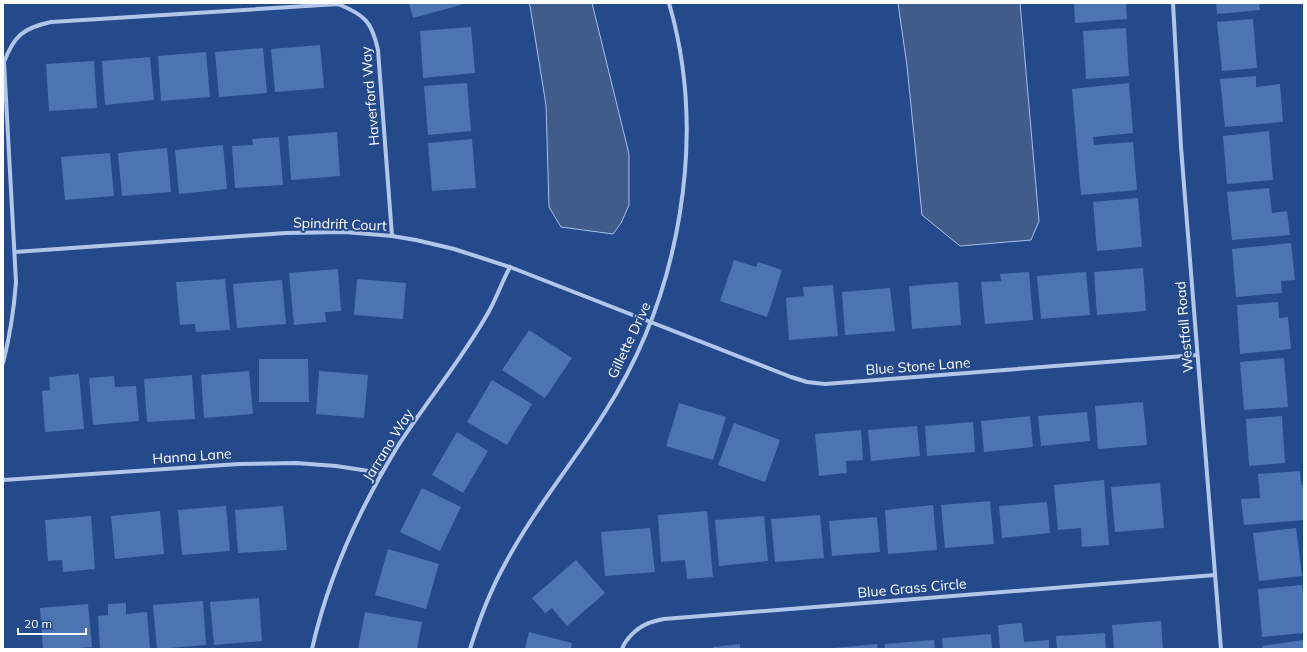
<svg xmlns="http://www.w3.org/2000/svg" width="1307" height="652" viewBox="0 0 1307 652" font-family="Mulish,sans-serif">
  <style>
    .water { fill: #405c8b; stroke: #a5c1eb }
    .building { fill: #4c73b2 }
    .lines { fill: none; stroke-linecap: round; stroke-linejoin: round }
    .street { stroke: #b1c7ea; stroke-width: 4 }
    .labels { text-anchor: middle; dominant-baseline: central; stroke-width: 4; stroke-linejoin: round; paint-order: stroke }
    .street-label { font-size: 14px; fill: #fff; stroke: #244a8b }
  </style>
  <rect width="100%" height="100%" fill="#244a8b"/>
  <!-- water -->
  <g class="water">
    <path d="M529,3h63l37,151v51l-8,18 -8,11 -52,-7 -12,-20 -3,-102 -16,-99z"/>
    <path d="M898,3h122l19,218 -8,19 -71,6 -38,-31 -15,-149z"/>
  </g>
  <!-- building -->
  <g class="building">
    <path d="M409,3h51l1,2 -48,13z"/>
    <path d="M1074,3h52l1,16 -52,4z"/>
    <path d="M1216,3h43l1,7 -43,4z"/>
    <path d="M1253,19l4,49 -35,3 -5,-49z"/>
    <path d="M471,27l4,46 -52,5 -3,-47z"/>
    <path d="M1126,28l3,48 -43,3 -3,-48z"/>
    <path d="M320,45l4,43 -49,4 -4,-43z"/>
    <path d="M263,48l4,45 -48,4 -4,-45z"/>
    <path d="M206,52l4,45 -49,4 -3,-45z"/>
    <path d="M150,57l4,43 -49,5 -3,-44z"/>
    <path d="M94,61l3,47 -48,3 -3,-47z"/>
    <path d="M1256,76v11l24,-3 3,38 -58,5 -5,-48z"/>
    <path d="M467,83l4,48 -43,4 -4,-49z"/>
    <path d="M1129,83l4,50 -40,4 1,8 39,-3 4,48 -56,5 -9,-106z"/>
    <path d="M1269,131l4,49 -46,4 -4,-48z"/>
    <path d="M337,132l3,44 -49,4 -3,-44z"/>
    <path d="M279,137l4,48 -48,3 -3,-42 21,-1 -1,-6z"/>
    <path d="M472,139l4,49 -44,3 -4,-48z"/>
    <path d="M223,145l4,44 -48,5 -4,-44z"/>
    <path d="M167,148l4,44 -49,4 -4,-43z"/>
    <path d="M110,153l4,43 -49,4 -4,-43z"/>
    <path d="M1269,188l3,25 15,-2 3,24 -58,5 -5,-48z"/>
    <path d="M1138,198l4,49 -45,4 -4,-49z"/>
    <path d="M1291,243l4,37 -14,1 1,12 -46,4 -4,-48z"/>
    <path d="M734,260l22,7 2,-5 24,8 -15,47 -47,-16z"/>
    <path d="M1143,268l3,43 -49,4 -3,-43z"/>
    <path d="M338,269l3,42 -16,1 1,10 -32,3 -5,-52z"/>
    <path d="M1029,272l4,48 -48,4 -4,-42 20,-1 -1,-7z"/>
    <path d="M1086,272l4,43 -49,4 -4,-43z"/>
    <path d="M225,279l5,51 -34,2 -1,-8 -15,1 -4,-43z"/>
    <path d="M357,279l49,4 -3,36 -49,-4z"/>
    <path d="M282,280l4,44 -49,4 -4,-44z"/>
    <path d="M958,282l3,43 -49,4 -3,-43z"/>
    <path d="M833,285l5,51 -49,4 -3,-42 18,-2 -1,-9z"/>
    <path d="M890,288l5,43 -50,4 -3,-43z"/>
    <path d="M1278,302l1,16 9,-1 3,32 -51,5 -3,-49z"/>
    <path d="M529,330l43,28 -27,40 -43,-28z"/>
    <path d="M1284,358l4,49 -44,3 -4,-48z"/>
    <path d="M259,359h49l1,43h-50z"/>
    <path d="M249,371l4,43 -49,4 -3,-43z"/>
    <path d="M319,371l49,4 -4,43 -48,-4z"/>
    <path d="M79,374l5,55 -39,3 -3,-41 8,-1 -1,-13z"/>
    <path d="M192,375l3,44 -48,3 -3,-43z"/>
    <path d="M114,376l1,11 21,-1 3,35 -46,4 -4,-47z"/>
    <path d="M492,380l40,24 -25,41 -40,-23z"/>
    <path d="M1143,402l4,43 -49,4 -3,-43z"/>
    <path d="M679,403l47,14 -13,43 -47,-14z"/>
    <path d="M1087,412l3,29 -49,5 -3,-30z"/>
    <path d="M1030,416l3,31 -49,5 -3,-31z"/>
    <path d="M1282,416l3,47 -36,3 -3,-47z"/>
    <path d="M973,422l2,30 -48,4 -2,-30z"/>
    <path d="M734,423l46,17 -15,42 -47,-17z"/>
    <path d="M917,426l3,30 -49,5 -3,-31z"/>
    <path d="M861,430l2,30 -17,1 1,12 -28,3 -4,-42z"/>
    <path d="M457,432l31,19 -25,42 -31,-18z"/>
    <path d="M1300,471l1,14 3,-1v36l-60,5 -3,-26 19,-1 -2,-24z"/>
    <path d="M1104,480l5,65 -27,2 -1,-19 -23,2 -4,-45z"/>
    <path d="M1160,483l4,45 -49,4 -4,-45z"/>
    <path d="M422,488l39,19 -21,44 -40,-19z"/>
    <path d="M990,501l4,43 -49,4 -4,-43z"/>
    <path d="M1047,502l3,31 -48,5 -3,-32z"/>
    <path d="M933,505l4,45 -49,4 -3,-44z"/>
    <path d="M226,506l4,45 -48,4 -4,-45z"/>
    <path d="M283,506l4,44 -49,3 -3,-43z"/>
    <path d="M160,511l4,43 -49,5 -4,-43z"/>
    <path d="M707,511l6,66 -26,2 -2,-19 -24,2 -3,-47z"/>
    <path d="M820,515l4,43 -49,4 -4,-43z"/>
    <path d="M91,516l4,53 -32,3 -1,-12 -14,1 -3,-41z"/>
    <path d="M764,516l4,45 -49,5 -4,-46z"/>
    <path d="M877,517l3,35 -48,4 -3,-35z"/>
    <path d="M650,528l5,44 -50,4 -4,-44z"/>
    <path d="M1296,528l6,48 -43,5 -6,-48z"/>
    <path d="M388,549l51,15 -13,45 -51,-14z"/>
    <path d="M576,560l29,33 -38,33 -15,-18 -7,5 -13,-15z"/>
    <path d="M1302,585l2,20v28l-42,4 -4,-48z"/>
    <path d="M259,598l3,43 -48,4 -4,-43z"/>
    <path d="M203,601l3,44 -49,4 -4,-44z"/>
    <path d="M126,603v11l21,-2 3,36 -50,1 -2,-33 10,-1v-11z"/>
    <path d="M88,604l4,43 -27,2h-22l-3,-41z"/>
    <path d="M365,612l57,10 -5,27h-59z"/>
    <path d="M1161,621l2,28h-49l-2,-24z"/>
    <path d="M1022,623l2,19 25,-2v9h-49l-2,-24z"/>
    <path d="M529,632l43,11 -1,6h-46z"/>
    <path d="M1105,633l1,16h-49l-1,-13z"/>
    <path d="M991,634l1,15h-49l-1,-11z"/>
    <path d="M934,640l1,9h-50v-5z"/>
    <path d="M1304,640v9h-41l-1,-3z"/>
    <path d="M740,644v5h-27v-2z"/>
    <path d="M877,644l1,5h-44v-1z"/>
  </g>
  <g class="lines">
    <!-- street -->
    <g class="street">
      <path d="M1173,3l8,144 40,502"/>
      <path d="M15,252l271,-19 59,-1 47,4 24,4 38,9 56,18 281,110 16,5 18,2 372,-29"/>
      <path d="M3,363c7,-27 11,-54 13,-81l-12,-220c10,-26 19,-34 47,-40l287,-18c27,11 34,18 40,46l14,186"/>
      <path d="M3,480l236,-16 57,-1 40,3 46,7"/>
      <path d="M312,649c16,-71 47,-139 84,-200 29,-46 65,-88 92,-136 8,-14 14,-31 22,-46"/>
      <path d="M470,649c9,-29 20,-58 35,-85 28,-53 68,-101 100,-152 75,-117 103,-275 64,-409"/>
      <path d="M622,649c4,-11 16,-22 27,-26 5,-2 10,-3 15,-4l551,-44"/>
    </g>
  </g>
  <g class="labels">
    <!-- street labels -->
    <g class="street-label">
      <text transform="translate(370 96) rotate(-95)">Haverford Way</text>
      <text transform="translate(340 224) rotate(2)">Spindrift Court</text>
      <text transform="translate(1184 327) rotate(-95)">Westfall Road</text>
      <text transform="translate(629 340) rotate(-65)">Gillette Drive</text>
      <text transform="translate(918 366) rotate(-4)">Blue Stone Lane</text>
      <text transform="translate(388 445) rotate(-58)">Jarrano Way</text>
      <text transform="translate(192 456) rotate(-4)">Hanna Lane</text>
      <text transform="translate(912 588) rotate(-5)">Blue Grass Circle</text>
    </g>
  </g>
  <!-- border -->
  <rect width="1307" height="652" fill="none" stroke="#ffffff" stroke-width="8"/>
  <!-- scale -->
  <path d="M18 628v6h68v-6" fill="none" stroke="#ffffff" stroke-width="2"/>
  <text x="24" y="628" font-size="12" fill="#ffffff" stroke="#244a8b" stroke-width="3" paint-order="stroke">20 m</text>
</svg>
